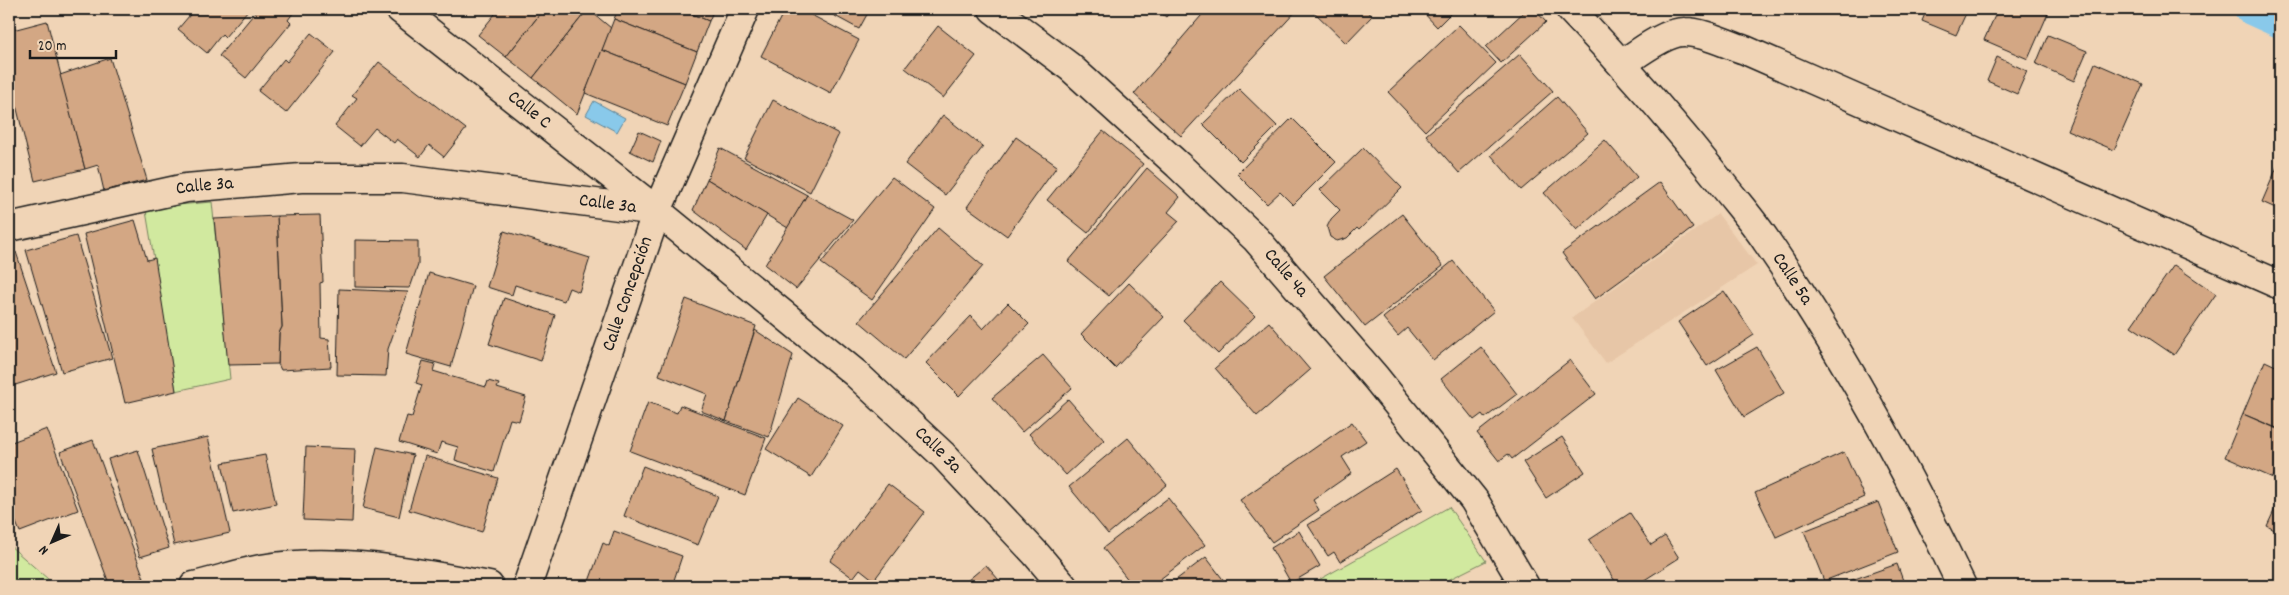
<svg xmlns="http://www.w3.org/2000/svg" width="2289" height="595" viewBox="0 0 2289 595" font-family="Dekko,sans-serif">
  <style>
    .built { fill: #e7c6a7 }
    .green { fill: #d1e99f; stroke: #76825e }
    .water { fill: #89c9ea; stroke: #5d8498 }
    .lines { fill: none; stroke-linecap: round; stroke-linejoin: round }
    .canal { stroke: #89c9ea; stroke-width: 30 }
    .building { fill: #d3a784; stroke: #1c1c1c }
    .street-casing { stroke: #1c1c1c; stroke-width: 31 }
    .secondary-casing { stroke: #1c1c1c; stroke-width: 31 }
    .street { stroke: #f0d4b6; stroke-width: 28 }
    .secondary { stroke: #f0d4b6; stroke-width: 28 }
    .labels { text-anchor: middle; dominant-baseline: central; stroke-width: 4; stroke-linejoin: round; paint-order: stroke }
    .street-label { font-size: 19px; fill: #1c1c1c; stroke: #f0d4b6 }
  </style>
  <rect width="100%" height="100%" fill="#f0d4b6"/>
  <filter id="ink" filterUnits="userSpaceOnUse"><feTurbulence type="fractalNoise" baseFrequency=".02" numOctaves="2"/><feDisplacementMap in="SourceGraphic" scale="10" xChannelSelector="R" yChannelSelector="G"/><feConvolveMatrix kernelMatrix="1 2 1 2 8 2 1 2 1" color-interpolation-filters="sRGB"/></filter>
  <g filter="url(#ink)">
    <!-- built -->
    <path class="built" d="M1718,214l39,51 -151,98 -34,-45z"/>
    <!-- green -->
    <g class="green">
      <path d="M212,202l18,177 -54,12 -30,-180 31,-6z"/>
      <path d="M1449,507l37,54 -50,25h-128z"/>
      <path d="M9,545l47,41h-47z"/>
    </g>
    <!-- water -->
    <path class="water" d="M594,101l31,17 -8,14 -31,-17z"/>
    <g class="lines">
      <!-- canal -->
      <path class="canal" d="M2249,9l31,14"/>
    </g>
    <!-- building -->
    <g class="building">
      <path d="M195,9h54l-24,28 -3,-3 -15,19 -29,-24z"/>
      <path d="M258,9h38l-8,11 3,3 -45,55 -27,-22z"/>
      <path d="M499,9h45l-38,48 -28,-22z"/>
      <path d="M544,9h44l-55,69 -27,-21z"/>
      <path d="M588,9l23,19 -34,86 -44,-36z"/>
      <path d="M618,9h62l29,12 -12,31 -83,-33z"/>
      <path d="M680,9h34l-5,12z"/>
      <path d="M785,9h15l59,31 -28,53 -70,-37z"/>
      <path d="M822,9h48l-11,20z"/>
      <path d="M1156,9h17l-7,8z"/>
      <path d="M1207,9h91l-117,127 -47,-42z"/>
      <path d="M1311,9h55l6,7 -26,27z"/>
      <path d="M1420,9h35l-18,18z"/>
      <path d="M1527,9h7l12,13 -45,41 -15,-16z"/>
      <path d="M1927,9h41l-12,26 -34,-14z"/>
      <path d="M1998,9h52l-22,50 -44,-19z"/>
      <path d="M614,19l83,33 -12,31 -83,-33z"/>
      <path d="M47,21l38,148 -50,12 -26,-104v-46z"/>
      <path d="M1459,25l37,38 -71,68 -37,-39z"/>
      <path d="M938,26l38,30 -33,42 -38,-30z"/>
      <path d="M311,33l24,19 -49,61 -28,-22 26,-32 3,3z"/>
      <path d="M2048,35l39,16 -13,30 -38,-17z"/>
      <path d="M602,50l83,33 -18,43 -82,-33z"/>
      <path d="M1520,54l33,37 -94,82 -33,-38z"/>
      <path d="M1997,57l30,14 -10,23 -30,-13z"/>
      <path d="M110,58l37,122 -43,11 -6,-26 -13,4 -25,-94z"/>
      <path d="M379,62l87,67 -22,28 -15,-12 -9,12 -23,-18 -3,4 -19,-15 -15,18 -25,-20 22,-28 -5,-3z"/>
      <path d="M2095,63l48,21 -29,66 -47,-20z"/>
      <path d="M1239,89l38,37 -36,36 -38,-38z"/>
      <path d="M1557,97l31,36 -67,57 -30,-35z"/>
      <path d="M773,100l66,34 -29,58 -66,-34z"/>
      <path d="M943,115l40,32 -38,48 -40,-31z"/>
      <path d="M1292,118l44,44 -43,43 -13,-13 -13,12 -30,-30z"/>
      <path d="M639,131l22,10 -8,21 -23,-11z"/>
      <path d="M1103,131l40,33 -55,69 -41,-33z"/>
      <path d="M1016,137l41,29 -50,70 -40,-29z"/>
      <path d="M1605,140l32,37 -60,53 -33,-37z"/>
      <path d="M720,148l87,47 -19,33 -81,-49z"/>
      <path d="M1363,148l39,40 -43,42 -2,-2 -10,10 -10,3 -7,-4 -3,-10 4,-8 9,-9 -20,-20z"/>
      <path d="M2280,160v50l-18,-8z"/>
      <path d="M1147,168l33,29 -12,15 11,9 -70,75 -41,-34z"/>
      <path d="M892,177l43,32 -63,91 -51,-37z"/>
      <path d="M707,179l60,36 -21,35 -53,-40z"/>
      <path d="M1660,182l33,46 -98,71 -33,-46z"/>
      <path d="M807,195l46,25 -57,69 -31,-24z"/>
      <path d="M1402,214l41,52 -78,61 -41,-51z"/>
      <path d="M320,215l3,67 -3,1 1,55 8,1 2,28 -50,3 -3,-6 1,-31 3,-6 -5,-111z"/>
      <path d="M277,216l5,111 -3,6 -1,31 -50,1 -14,-146z"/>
      <path d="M135,220l12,40 8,-2 21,133 -51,12 -41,-169z"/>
      <path d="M938,228l45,38 -79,93 -45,-38z"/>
      <path d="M504,231l86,27 -11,34 -10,-4 -5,13 -49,-16 -3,10 -25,-8z"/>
      <path d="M76,236l36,122 -50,14 -36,-122z"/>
      <path d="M355,240l63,1v24l-8,23 -55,-1z"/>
      <path d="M16,252l40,120 -47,15v-132z"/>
      <path d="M1453,261l41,50 -61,49 -26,-32 -9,8 -15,-18z"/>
      <path d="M2174,265l42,29 -42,61 -43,-29z"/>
      <path d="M429,273l44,13 -22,81 -45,-13z"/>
      <path d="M1220,282l35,34 -37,38 -35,-34z"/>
      <path d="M1129,283l35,34 -49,51 -34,-34z"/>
      <path d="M339,289l69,3 -20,57 -2,27 -49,-1z"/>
      <path d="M1724,291l30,44 -47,31 -29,-44z"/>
      <path d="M504,298l51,17 -14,46 -52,-17z"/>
      <path d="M686,299l70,27 -30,95 -25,-10 6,-17 -48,-19z"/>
      <path d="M1008,303l21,21 -70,72 -33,-33 45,-47 12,13z"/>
      <path d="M1269,322l41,48 -53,46 -42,-48z"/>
      <path d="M755,330l38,25 -24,82 -43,-16z"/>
      <path d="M1481,347l36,47 -32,24 -3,-4 -8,6 -33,-41z"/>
      <path d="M1757,347l27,46 -40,24 -28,-47z"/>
      <path d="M1043,355l29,33 -50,44 -30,-34z"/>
      <path d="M1570,360l26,34 -84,65 -4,-5 -9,7 -22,-28z"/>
      <path d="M423,361l12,3 -2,7 53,16 2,-6 11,3 -2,4 29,9 -7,24 -9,-2 -16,53 -39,-12 3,-13 -17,-5 -4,12 -38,-12 8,-26 5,1 10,-32 -6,-2z"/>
      <path d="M2265,361l15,7 -1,61 -36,-15z"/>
      <path d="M798,398l45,28 -32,51 -45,-28z"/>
      <path d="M1068,399l36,41 -38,35 -37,-41z"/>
      <path d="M648,402l29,11 3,-8 86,33 -21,57 -115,-44z"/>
      <path d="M2243,414l37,16v30l-7,18 -48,-21z"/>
      <path d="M1352,422l14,19 -24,16 10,16 -39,27 6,10 -47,32 -32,-42z"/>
      <path d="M47,429l31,81 -58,22 -11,-26v-63z"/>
      <path d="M208,437l22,96 -56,12 -22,-96z"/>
      <path d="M1562,437l23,35 -39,26 -23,-36z"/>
      <path d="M1128,438l39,47 -59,49 -39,-47z"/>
      <path d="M93,440l51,138 -21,8h-13l-50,-134z"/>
      <path d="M306,447l49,2 -3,73 -49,-2z"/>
      <path d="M377,447l36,8 -14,62 -36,-9z"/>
      <path d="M138,450l31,98 -29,9 -32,-98z"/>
      <path d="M1844,452l20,45 -88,40 -21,-44z"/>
      <path d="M265,455l11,49 -43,9 -11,-50z"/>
      <path d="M425,456l73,22 -16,54 -73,-22z"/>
      <path d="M643,466l75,30 -20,49 -74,-29z"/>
      <path d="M1396,469l26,41 -82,52 -6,-10 -6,4 -20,-31z"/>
      <path d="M888,484l37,28 -51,68 -14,-11 -7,9 -23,-17z"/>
      <path d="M1168,498l37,47 -54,41h-18l-30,-38z"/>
      <path d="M2280,498v35l-13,-7z"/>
      <path d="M1878,502l20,50 -74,29 -20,-50z"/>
      <path d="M1630,513l21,32 14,-9 14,22 -44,28h-17l-29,-46z"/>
      <path d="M614,531l68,25 -10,30h-79l-5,-2 15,-41 6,3z"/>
      <path d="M1299,531l21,35 -29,17 -20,-35z"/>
      <path d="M1206,557l22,29h-60z"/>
      <path d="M1897,564l8,22h-70z"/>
      <path d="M986,565l18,21h-43z"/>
    </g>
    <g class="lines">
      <!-- street casing -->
      <g class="street-casing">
        <g id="street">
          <path id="s1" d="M993,9l77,58 108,98 78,74 120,139 98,122 51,86"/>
          <path id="s2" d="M1570,9c54,56 105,115 153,176 15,19 31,37 44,57 75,109 139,225 195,344"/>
          <path d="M1622,64c15,-10 44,-33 63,-32 19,0 41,12 60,18l535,235"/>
          <path id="s3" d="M9,227l177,-39 115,-10h102l254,33"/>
          <path d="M194,586c23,-5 45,-13 67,-17 74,-13 155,3 228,17"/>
          <path id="s4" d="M527,586l130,-375 88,-202"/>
        </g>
      </g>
      <!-- secondary casing -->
      <g class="secondary-casing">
        <g id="secondary">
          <path id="s5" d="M400,9l257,202 198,162 88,82 93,99 27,32"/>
        </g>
      </g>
      <!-- street -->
      <use href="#street" class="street"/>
      <!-- secondary -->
      <use href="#secondary" class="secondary"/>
    </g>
  </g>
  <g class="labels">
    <!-- street labels -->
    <g class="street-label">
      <text stroke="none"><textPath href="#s5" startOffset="164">Calle C</textPath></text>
      <text stroke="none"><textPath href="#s3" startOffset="200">Calle 3a</textPath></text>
      <text stroke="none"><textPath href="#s3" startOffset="605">Calle 3a</textPath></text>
      <text stroke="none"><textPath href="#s1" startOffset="395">Calle 4a</textPath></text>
      <text stroke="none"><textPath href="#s2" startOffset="350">Calle 5a</textPath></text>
      <text stroke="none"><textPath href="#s4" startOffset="309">Calle Concepción</textPath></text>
      <text stroke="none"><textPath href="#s5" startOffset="696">Calle 3a</textPath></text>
    </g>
  </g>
  <!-- margin -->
  <rect width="2289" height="595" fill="none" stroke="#f0d4b6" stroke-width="30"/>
  <rect x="15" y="15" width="2259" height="565" fill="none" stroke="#1c1c1c" stroke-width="2" filter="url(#ink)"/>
  <!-- north arrow -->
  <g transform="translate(52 542) rotate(225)" stroke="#f0d4b6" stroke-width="4" paint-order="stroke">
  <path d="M0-4L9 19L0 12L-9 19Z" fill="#1c1c1c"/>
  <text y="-8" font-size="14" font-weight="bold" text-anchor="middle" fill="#1c1c1c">N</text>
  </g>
  <!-- scale -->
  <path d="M30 50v8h86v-8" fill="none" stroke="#1c1c1c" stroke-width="2.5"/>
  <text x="38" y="50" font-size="15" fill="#1c1c1c" stroke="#f0d4b6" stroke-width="4" paint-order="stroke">20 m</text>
</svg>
